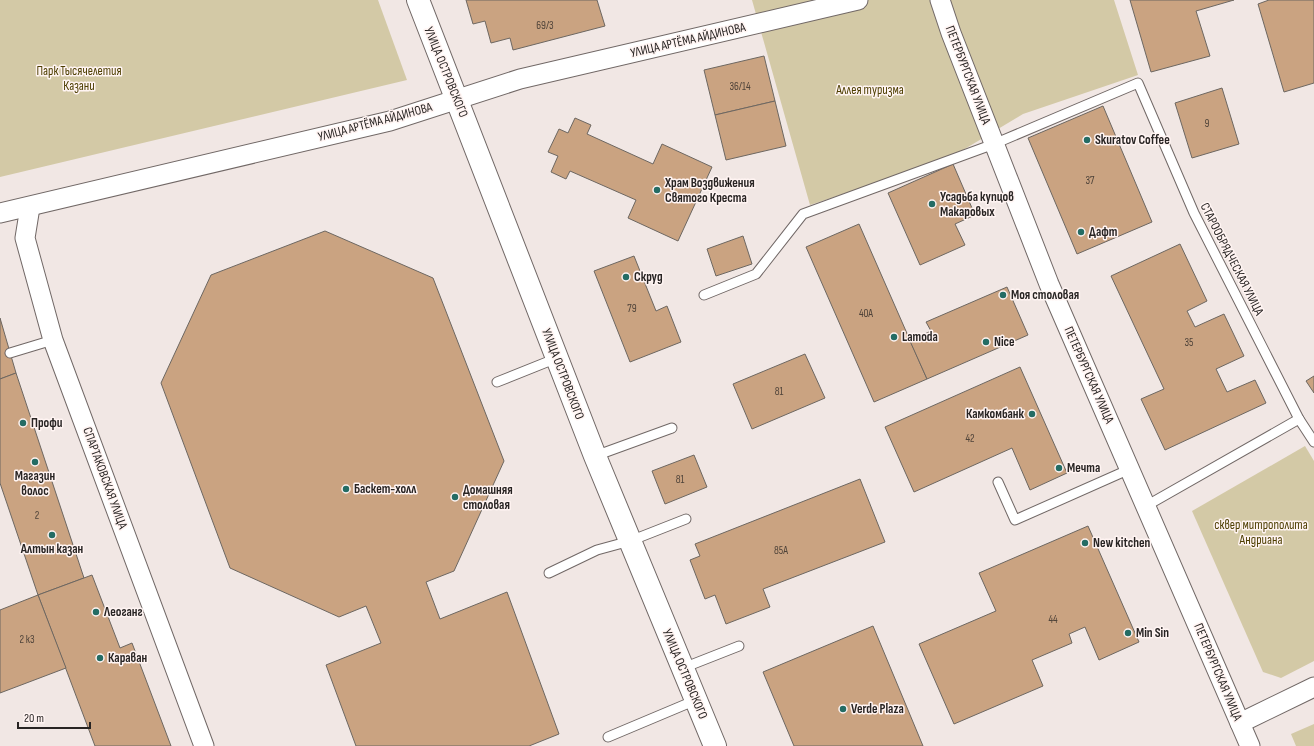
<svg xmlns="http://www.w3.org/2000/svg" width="1314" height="746" viewBox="0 0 1314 746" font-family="'Sofia Sans Condensed',sans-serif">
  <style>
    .green { fill: #d3c9a6 }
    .building { fill: #caa381; stroke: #6d6761 }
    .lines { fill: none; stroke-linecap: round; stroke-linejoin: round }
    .lane-casing { stroke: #716866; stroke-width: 11 }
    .street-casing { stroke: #716866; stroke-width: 21 }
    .secondary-casing { stroke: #716866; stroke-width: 24 }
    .lane { stroke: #fff; stroke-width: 9 }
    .street { stroke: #fff; stroke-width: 19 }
    .secondary { stroke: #fff; stroke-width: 22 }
    .poi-dot { fill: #246c64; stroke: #fff4f2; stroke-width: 1.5 }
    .labels { text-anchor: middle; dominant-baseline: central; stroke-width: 3; stroke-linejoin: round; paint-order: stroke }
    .number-label { font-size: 11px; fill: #50443a }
    .street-label { font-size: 13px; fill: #282423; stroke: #fff4f2 }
    .park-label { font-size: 13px; fill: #4d3e00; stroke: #fff4f2 }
    .poi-label { font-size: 13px; font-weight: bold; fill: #282423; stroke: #fff4f2; text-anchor: start }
  </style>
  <rect width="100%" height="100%" fill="#f1e7e4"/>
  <!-- green -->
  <g class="green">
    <path d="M0,0h378l29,80 -407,97z"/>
    <path d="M752,0h362l24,75 -115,39 -75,45 -138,46z"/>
    <path d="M1305,446l9,15v200l-33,17 -18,-6 -71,-161z"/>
    <path d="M1314,724v22h-18l-5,-12z"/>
  </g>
  <!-- building -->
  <g class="building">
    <path d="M466,0h131l8,26 -92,24 -3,-12 -19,5 -6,-22 -12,3z"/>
    <path d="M1130,0h104l-38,11 14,45 -59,16z"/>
    <path d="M1269,0h45v83l-30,9 -26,-88z"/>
    <path d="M764,56l11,45 -60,14 -11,-45z"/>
    <path d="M1222,88l17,56 -47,14 -17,-55z"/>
    <path d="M775,101l11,45 -60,14 -11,-45z"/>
    <path d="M1103,106l49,116 -75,32 -49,-116z"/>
    <path d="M575,118l16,7 -4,9 66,30 9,-20 50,23 -34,74 -50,-23 8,-18 -66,-29 -4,8 -15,-7 7,-16 -10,-4 11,-23 9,4z"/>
    <path d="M953,164l22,51 -20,9 10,21 -45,20 -32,-72z"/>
    <path d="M859,224l68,155 -53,23 -68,-155z"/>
    <path d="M325,231l108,47 71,183 -50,110 -28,11 14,37 67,-27 52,142 -30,12h-173l-30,-81 55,-22 -15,-37 -27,11 -109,-49 -69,-185 50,-108z"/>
    <path d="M743,236l9,28 -36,12 -9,-27z"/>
    <path d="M1180,244l27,57 -20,10 8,16 29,-13 20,42 -28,13 11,23 28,-12 11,23 -101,47 -24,-51 23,-10 -53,-113z"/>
    <path d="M634,256l22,55 11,-5 14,36 -51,20 -36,-91z"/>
    <path d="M1007,287l21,48 -101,44 -17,-38 21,-10 -5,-9z"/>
    <path d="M0,318l16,55 -16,6z"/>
    <path d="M805,354l20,44 -73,31 -19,-45z"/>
    <path d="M1020,367l47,106 -37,17 -18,-42 -98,44 -29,-65z"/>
    <path d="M16,373l68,205 -46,17 -38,-112v-104z"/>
    <path d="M1314,376v17l-8,-12z"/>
    <path d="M694,455l13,32 -42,17 -13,-33z"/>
    <path d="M860,479l25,63 -122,47 7,18 -44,17 -11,-29 -10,4 -15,-39 10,-4 -5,-12z"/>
    <path d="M1088,526l51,116 -40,18 -14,-33 -16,7 3,9 -40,17 11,26 -89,38 -35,-80 77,-33 -17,-38z"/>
    <path d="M92,575l28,73 12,-5 39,103h-76l-57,-151z"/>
    <path d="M38,595l28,73 -66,25v-83z"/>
    <path d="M873,626l50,120h-129l-31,-74z"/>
  </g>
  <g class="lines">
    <!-- lane casing -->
    <g class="lane-casing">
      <g id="lane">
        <path d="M704,295l52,-21 47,-60 191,-70 144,-61 56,130 105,206 15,23"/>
        <path d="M10,353l43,-13"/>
        <path d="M497,382l60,-24"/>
        <path d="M595,456l77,-28"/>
        <path d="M998,482l17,38 115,-51"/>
        <path d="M1146,506l153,-87"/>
        <path d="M549,573l48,-23 33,-9 56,-22"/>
        <path d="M683,668l56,-22"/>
        <path d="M608,737l88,-37"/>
      </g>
    </g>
    <!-- street casing -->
    <g class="street-casing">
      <g id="street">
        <path d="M940,0l11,33 98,251 201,462"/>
        <path d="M30,207l-5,31 28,102 151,406"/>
        <path d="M0,213l390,-92 130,-42 338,-79"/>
        <path d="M1240,723l74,-36"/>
      </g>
    </g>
    <!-- secondary casing -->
    <g class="secondary-casing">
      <path id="secondary" d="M418,0l177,456 120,290"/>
    </g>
    <!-- lane -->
    <use href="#lane" class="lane"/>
    <!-- street -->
    <use href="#street" class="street"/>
    <!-- secondary -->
    <use href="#secondary" class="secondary"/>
  </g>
  <!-- markers -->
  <g class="poi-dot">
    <circle cx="1087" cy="140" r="4"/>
    <circle cx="657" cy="190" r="4"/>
    <circle cx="932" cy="204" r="4"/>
    <circle cx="1081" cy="232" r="4"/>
    <circle cx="626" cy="277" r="4"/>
    <circle cx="1003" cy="295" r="4"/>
    <circle cx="894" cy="337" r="4"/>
    <circle cx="986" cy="342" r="4"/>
    <circle cx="1032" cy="414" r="4"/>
    <circle cx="23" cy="423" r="4"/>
    <circle cx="35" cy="462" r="4"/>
    <circle cx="1059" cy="468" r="4"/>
    <circle cx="346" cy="489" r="4"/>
    <circle cx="455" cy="497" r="4"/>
    <circle cx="52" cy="535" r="4"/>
    <circle cx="1085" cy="543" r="4"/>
    <circle cx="96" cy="612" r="4"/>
    <circle cx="1128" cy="633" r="4"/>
    <circle cx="100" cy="658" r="4"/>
    <circle cx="843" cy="709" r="4"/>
  </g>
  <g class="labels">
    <!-- number labels -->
    <g class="number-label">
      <text x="545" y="25">69/3</text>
      <text x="740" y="86">36/14</text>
      <text x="1207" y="123">9</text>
      <text x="1090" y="180">37</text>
      <text x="632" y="308">79</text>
      <text x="866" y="313">40А</text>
      <text x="1189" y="342">35</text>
      <text x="779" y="391">81</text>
      <text x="970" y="438">42</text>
      <text x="680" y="479">81</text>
      <text x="37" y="515">2</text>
      <text x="781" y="550">85А</text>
      <text x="1053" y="619">44</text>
      <text x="27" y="639">2 к3</text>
    </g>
    <!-- street labels -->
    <g class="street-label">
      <text transform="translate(688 40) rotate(-13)">УЛИЦА АРТЁМА АЙДИНОВА</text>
      <text transform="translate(446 72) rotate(68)">УЛИЦА ОСТРОВСКОГО</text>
      <text transform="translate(968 75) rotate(69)">ПЕТЕРБУРГСКАЯ УЛИЦА</text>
      <text transform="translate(375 122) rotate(-15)">УЛИЦА АРТЁМА АЙДИНОВА</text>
      <text transform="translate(1232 259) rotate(63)">СТАРООБРЯДЧЕСКАЯ УЛИЦА</text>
      <text transform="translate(563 374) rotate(69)">УЛИЦА ОСТРОВСКОГО</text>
      <text transform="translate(1089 375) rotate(66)">ПЕТЕРБУРГСКАЯ УЛИЦА</text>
      <text transform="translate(105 478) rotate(70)">СПАРТАКОВСКАЯ УЛИЦА</text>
      <text transform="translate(1218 672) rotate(67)">ПЕТЕРБУРГСКАЯ УЛИЦА</text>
      <text transform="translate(685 674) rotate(67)">УЛИЦА ОСТРОВСКОГО</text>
    </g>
    <!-- park labels -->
    <g class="park-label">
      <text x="79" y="71">Парк Тысячелетия<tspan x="79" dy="15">Казани</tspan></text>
      <text x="870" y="90">Аллея туризма</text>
      <text x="1261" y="525">сквер митрополита<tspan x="1261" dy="15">Андриана</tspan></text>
    </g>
    <!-- poi labels -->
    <g class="poi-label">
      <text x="1095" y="140">Skuratov Coffee</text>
      <text x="665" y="183">Храм Воздвижения<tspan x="665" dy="15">Святого Креста</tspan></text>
      <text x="940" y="197">Усадьба купцов<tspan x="940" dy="15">Макаровых</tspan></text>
      <text x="1089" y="232">Дафт</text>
      <text x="634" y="277">Скруд</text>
      <text x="1011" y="295">Моя столовая</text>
      <text x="902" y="337">Lamoda</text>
      <text x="994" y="342">Nice</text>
      <text x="1024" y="414" text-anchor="end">Камкомбанк</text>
      <text x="31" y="423">Профи</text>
      <text x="1067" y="468">Мечта</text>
      <text x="35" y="476" text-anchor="middle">Магазин<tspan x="35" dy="15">волос</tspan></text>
      <text x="354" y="489">Баскет-холл</text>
      <text x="463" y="490">Домашняя<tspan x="463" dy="15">столовая</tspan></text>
      <text x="1093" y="543">New kitchen</text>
      <text x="52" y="549" text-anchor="middle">Алтын казан</text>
      <text x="104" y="612">Леоганг</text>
      <text x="1136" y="633">Min Sin</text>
      <text x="108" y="658">Караван</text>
      <text x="851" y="709">Verde Plaza</text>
    </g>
  </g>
  <!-- scale -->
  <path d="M18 722v6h72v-6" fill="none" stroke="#282423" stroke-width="2"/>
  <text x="24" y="722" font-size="12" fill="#282423" stroke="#fff4f2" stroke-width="3" paint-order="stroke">20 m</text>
</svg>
